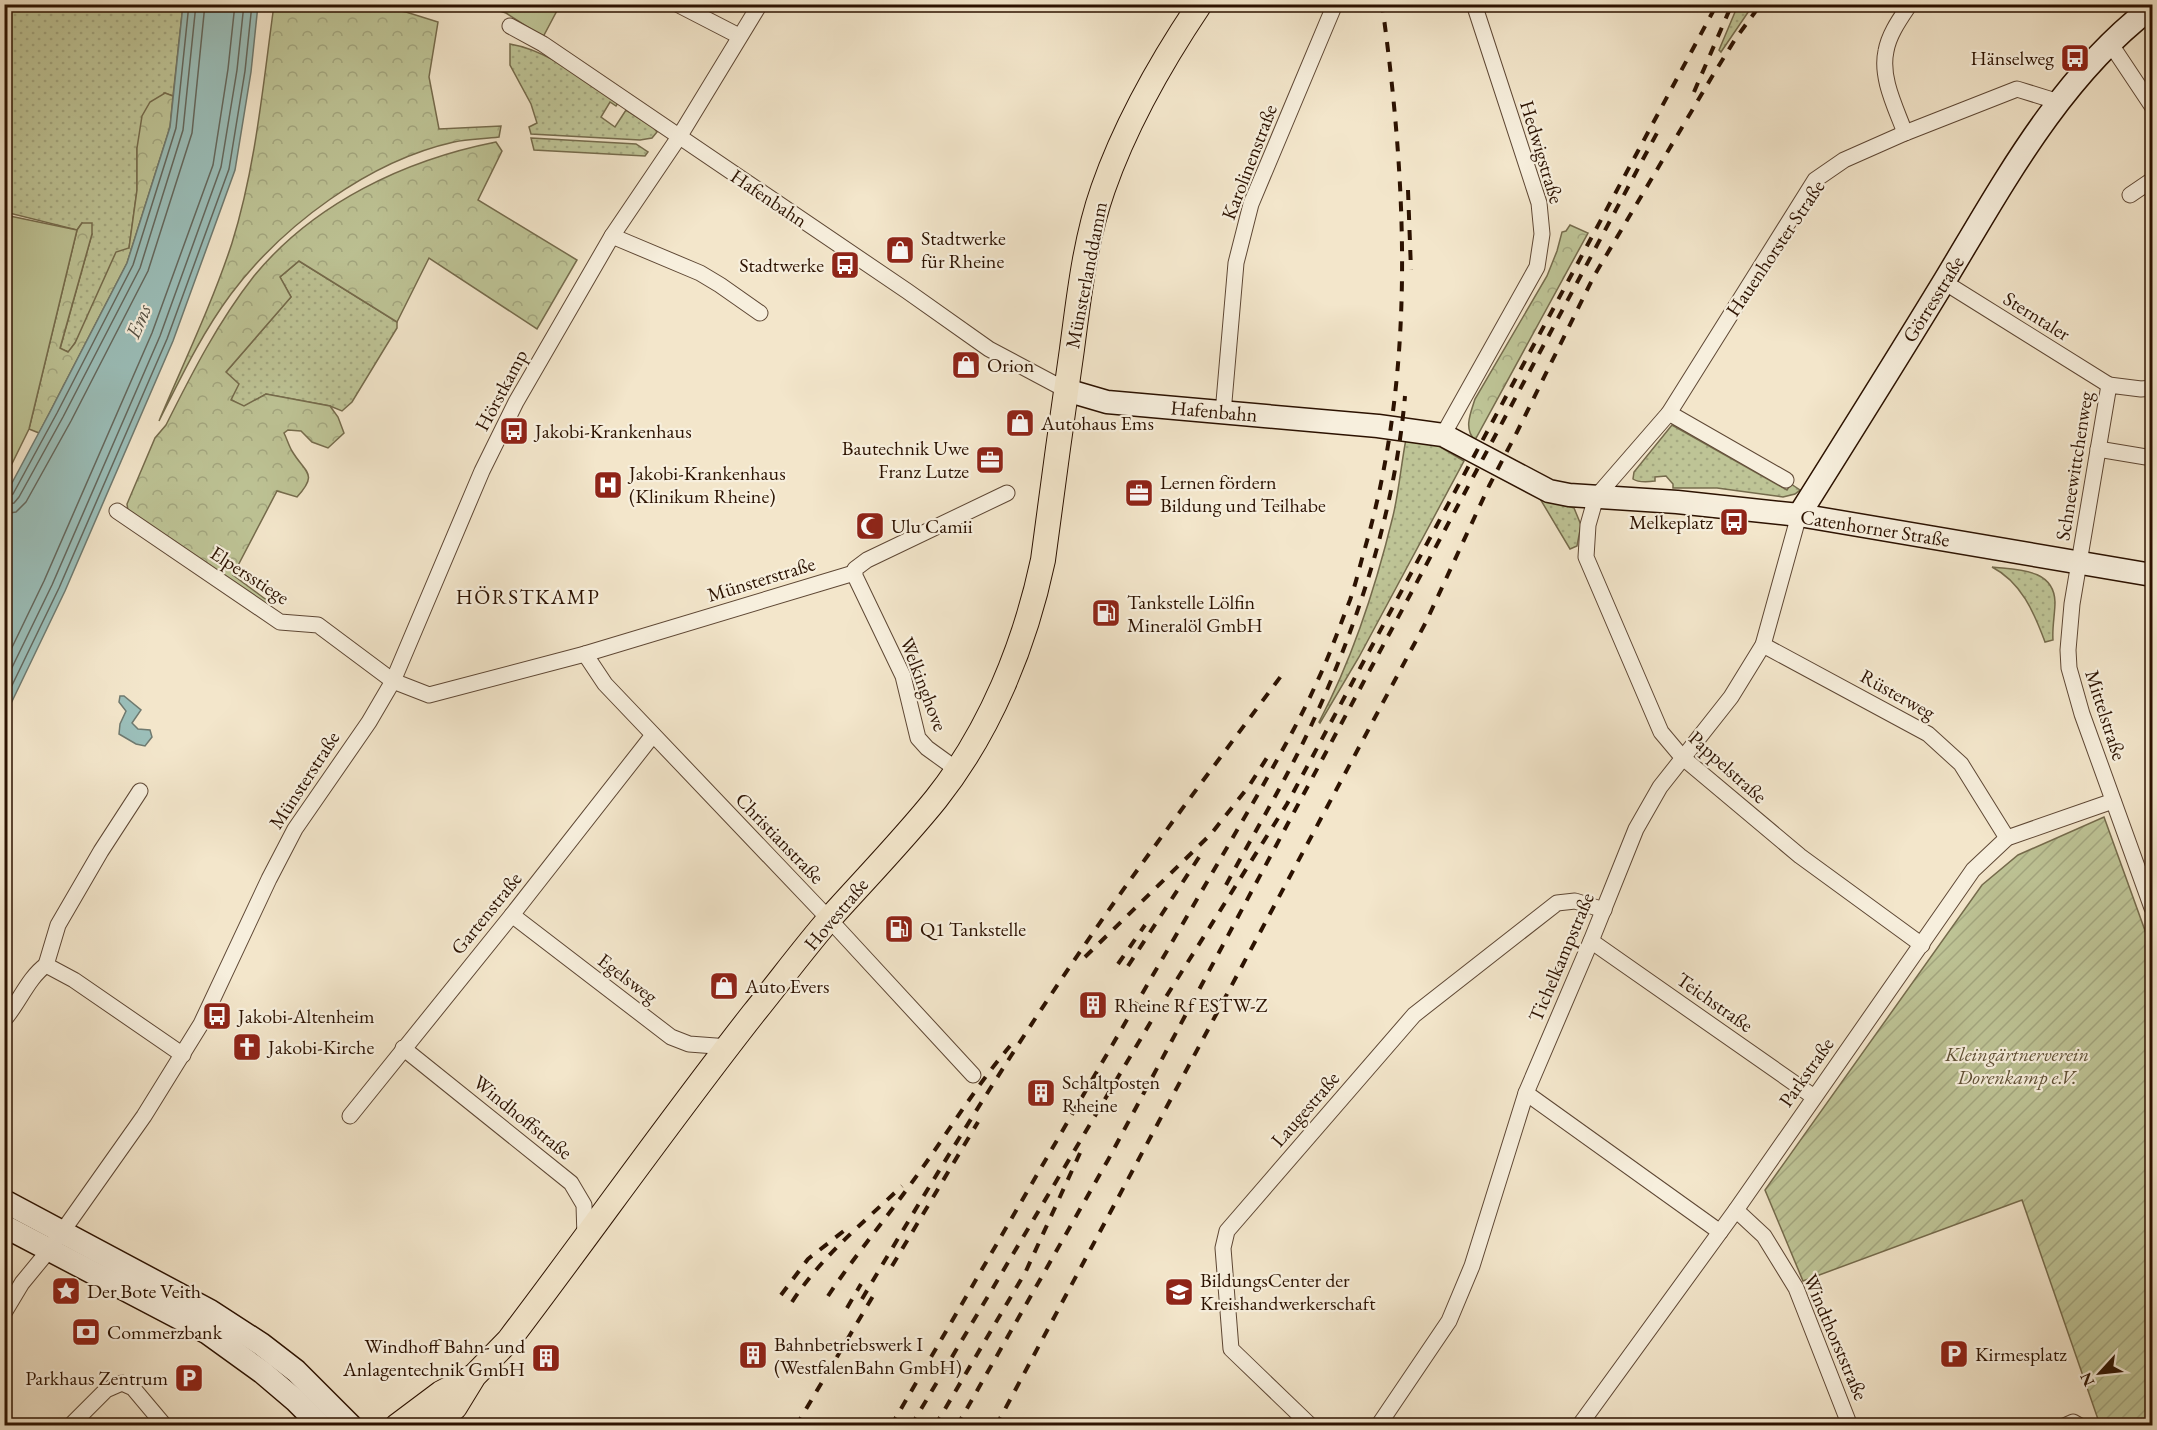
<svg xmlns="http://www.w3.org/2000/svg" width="2157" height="1430" viewBox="0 0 2157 1430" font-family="'EB Garamond',serif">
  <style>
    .grass { fill: url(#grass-dots); stroke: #756b4c; stroke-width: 1.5 }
    .forest { fill: url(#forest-crowns); stroke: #756b4c; stroke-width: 1.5 }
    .garden { fill: url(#garden-furrows); stroke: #756b4c; stroke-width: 1.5 }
    .pitch { fill: #bec496; stroke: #756b4c; stroke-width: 1.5 }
    .water { fill: #9bbfba; stroke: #6f7a70; stroke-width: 1.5 }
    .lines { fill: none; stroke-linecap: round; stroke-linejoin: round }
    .shore { stroke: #64685e; stroke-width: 1.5 }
    .street-casing { stroke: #5e4734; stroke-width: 17 }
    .secondary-casing { stroke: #2c1201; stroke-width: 25 }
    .primary-casing { stroke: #2c1201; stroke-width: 26 }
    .street { stroke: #f7efdd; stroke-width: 15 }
    .secondary { stroke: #f7efdd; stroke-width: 22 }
    .primary { stroke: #f3e6cb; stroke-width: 24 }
    .rail { stroke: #2c1201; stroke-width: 4; stroke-dasharray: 10 10; stroke-linecap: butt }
    .labels { text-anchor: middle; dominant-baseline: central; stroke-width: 4.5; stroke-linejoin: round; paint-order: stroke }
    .poi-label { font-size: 20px; fill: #2c1201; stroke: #f7efdd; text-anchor: start }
    .street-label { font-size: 20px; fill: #2c1201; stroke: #f7efdd }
    .park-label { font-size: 20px; font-style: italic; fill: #5f5035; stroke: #f7efdd }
    .water-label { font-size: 21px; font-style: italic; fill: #534f42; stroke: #f7efdd }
    .neighbourhood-label { font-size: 21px; letter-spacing: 1.5px; fill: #2c1201; stroke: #f7efdd }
  </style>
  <defs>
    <pattern id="grass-dots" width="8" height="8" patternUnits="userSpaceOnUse" patternTransform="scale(1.5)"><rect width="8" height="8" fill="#bec496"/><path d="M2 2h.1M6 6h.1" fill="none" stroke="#a3a780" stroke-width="1.8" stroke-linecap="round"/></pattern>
    <pattern id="forest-crowns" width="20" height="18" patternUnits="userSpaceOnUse" patternTransform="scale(1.5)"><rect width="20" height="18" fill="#bec496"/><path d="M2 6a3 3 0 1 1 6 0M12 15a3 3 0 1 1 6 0" fill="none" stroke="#a3a780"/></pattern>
    <pattern id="garden-furrows" width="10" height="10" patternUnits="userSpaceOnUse" patternTransform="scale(1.5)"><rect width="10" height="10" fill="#bec496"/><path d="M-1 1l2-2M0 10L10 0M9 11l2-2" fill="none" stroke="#a3a780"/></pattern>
  </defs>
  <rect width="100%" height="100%" fill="#f3e6cb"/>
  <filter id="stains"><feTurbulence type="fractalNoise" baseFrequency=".00333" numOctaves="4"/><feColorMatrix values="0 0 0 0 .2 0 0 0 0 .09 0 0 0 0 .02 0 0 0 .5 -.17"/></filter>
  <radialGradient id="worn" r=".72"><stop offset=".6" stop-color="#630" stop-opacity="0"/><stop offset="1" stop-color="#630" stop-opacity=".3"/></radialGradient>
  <!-- grass -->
  <g class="grass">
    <path d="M5,5h178l-10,91 -9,-3 -27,55v42l-8,58 -54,95 -6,9 -9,-3 32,-115 -10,-11 -5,7 -72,-18z"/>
    <path d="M1738,5h15l-32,47 -2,-2z"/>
    <path d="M510,44c41,7 74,37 108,59l-2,3 -6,-4 -9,15 14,10 11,-17 27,17 4,5 -5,6 -12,2 -109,-6 -2,-7 8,-4 -6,-19 -21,-39z"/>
    <path d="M531,138l105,6 12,8 -3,4 -111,-6z"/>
    <path d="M299,261l98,61v6l-45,74 -10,9 -12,-5 -64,-12 -22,13 -14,-8 -4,-27 65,-75 -11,-20z"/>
    <path d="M1672,425l115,65 4,-6 9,6 -5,4 -12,3 -66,-9h-44v-4l-7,-8 -11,1v4c-7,1 -16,2 -22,-2l1,-7z"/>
    <path d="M1406,439l31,6 27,16 -105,196 -39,66 -1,-1c34,-64 57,-136 74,-206 6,-25 8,-51 13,-77z"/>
    <path d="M1539,497l35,11 7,17 -4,21 -7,3z"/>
    <path d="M1992,567c24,3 62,1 63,35 0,12 -3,25 -2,38l-8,2c-11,-30 -24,-60 -53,-75z"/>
  </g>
  <!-- forest -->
  <g class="forest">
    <path d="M274,5h98l34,7 32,10 -9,55 10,52 62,-3 -2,11c-15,2 -31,2 -45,5 -85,19 -171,83 -223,152 -29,39 -50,83 -72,127 25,-59 53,-117 73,-178 24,-77 31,-159 42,-238z"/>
    <path d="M165,93l8,3 -3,31 -43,136 -88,170 -10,-4 48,-199 5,-7h10v11l-32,114 8,4 7,-9 41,-91 13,-4 8,-58v-42l5,-32 8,-14z"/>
    <path d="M496,142l6,9 -24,49 99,60 -40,69 -108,-71 -32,64 -98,-61 -19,16 11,20 -65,75 13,12 -8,16 13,6 22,-12 64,12 8,11 6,16 -16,15 -16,-6 -11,-11 -13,-1 -4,3c3,6 5,13 8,18 13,22 27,22 5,46l-20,-6 -44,84 35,26 -1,7 -139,-97 -1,-7 28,-66 11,-13c26,-52 52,-103 88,-149 60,-73 151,-116 242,-134z"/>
    <path d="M1570,225l18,8 -113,207c-12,-11 -4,-28 0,-41l72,-123 10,-25 5,-19 4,-1z"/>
  </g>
  <!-- garden -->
  <path class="garden" d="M2104,817l48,133v475h-52l-78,-225 -219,81 -38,-91 217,-305 36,-30z"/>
  <!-- pitch -->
  <g class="pitch">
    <path d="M481,5h79l-17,32 -37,-24z"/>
    <path d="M5,215l72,15 -48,199 -24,49z"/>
  </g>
  <!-- water -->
  <g class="water">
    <path d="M183,5h75l-7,67 -16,98 -62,171 -108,250 -60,125v-220l46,-86 76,-147 43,-136z"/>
    <path d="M120,696h4l17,14 -9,13 6,6 12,1 2,7 -7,9 -9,-2 -17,-10 1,-10 6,-13 -7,-9z"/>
  </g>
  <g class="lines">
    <!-- shore -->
    <g class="shore">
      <path d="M4,497l9,-3 44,-81 76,-148 43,-137 13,-124"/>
      <path d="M4,505l10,-2 5,-6 44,-80 77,-149 43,-138 13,-126"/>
      <path d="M4,514l12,-2 10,-10 45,-81 77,-150 44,-138 13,-129"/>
      <path d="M4,664l40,-83 108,-248 61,-168 15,-96 7,-65"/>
      <path d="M4,684l48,-99 108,-249 61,-169 16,-97 7,-66"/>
      <path d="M4,702l55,-114 108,-249 62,-170 16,-98 7,-67"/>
    </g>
    <!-- street casing -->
    <g class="street-casing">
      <g id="street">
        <path d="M677,4l62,32"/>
        <path d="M510,26l33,18 364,247 82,58 77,41"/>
        <path d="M2110,43l42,63"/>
        <path d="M1905,133c-9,-25 -25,-55 -19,-82 3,-17 14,-32 24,-47"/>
        <path d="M2130,195l22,-15"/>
        <path d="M612,236l88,37 20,12 40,28"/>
        <path d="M1944,282l165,103"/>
        <path d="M2152,388l-11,1 -32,-4 -37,219 -4,46 1,18 13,46 70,194"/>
        <path d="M1223,413l13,-150 15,-59 84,-200"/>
        <path d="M1669,413l117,67"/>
        <path d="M1443,435l94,-168 5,-33 -3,-31 -65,-199"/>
        <path d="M2098,449l54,9"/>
        <path d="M117,511l163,111 38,3 75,56 36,14 156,-41 269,-81"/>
        <path d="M1763,645l165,89 33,30 46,74"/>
        <path d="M585,654l20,30 224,235 144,156"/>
        <path d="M956,769l-29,-21 -9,-10 -15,-62 -48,-100v-7l12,-9 140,-67"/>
        <path d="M140,791l-39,60 -43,74 -12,40 28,15 109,75"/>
        <path d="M512,915l159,122 18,7 40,3"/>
        <path d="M1591,941l223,156"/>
        <path d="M1922,945l-122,-89 -118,-99 -21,-25 -75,-175 2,-32 8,-28 73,-84 146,-233 29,-20 61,-27 112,-44 42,13"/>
        <path d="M4,1020c15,-17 24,-42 42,-55"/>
        <path d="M403,1048l168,135 13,22 1,32"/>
        <path d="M1526,1093l194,139"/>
        <path d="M350,1116l162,-201 141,-180"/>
        <path d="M1736,1210l28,26 32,52 54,138"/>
        <path d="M4,1313l18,-30 28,-34 94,-133 57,-92 68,-145 26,-50 74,-107 24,-41 89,-210 34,-69 96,-166 67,-99 81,-133"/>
        <path d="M70,1426l36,-36 16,-7 11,5 32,38"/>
        <path d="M1311,1426l-80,-77 -8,-101 4,-17 187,-216 143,-112 18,-2 29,9"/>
        <path d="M1378,1426l71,-105 23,-55 54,-173 65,-152 45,-112 24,-42 71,-90 32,-52 36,-130"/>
        <path d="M1579,1426l157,-216 237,-340 34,-32 106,-37"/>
        <path d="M2064,1426l9,-4 7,4"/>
      </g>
    </g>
    <!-- secondary casing -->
    <g class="secondary-casing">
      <g id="secondary">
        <path d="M1066,390l41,12 271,24 65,9 106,56 20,4 108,7 122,13 353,60"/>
        <path d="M1799,515c49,-78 98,-156 146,-235 59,-98 115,-203 207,-273"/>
        <path d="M4,1201l206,110 51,33 35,27 55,55"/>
        <path d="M4,1226l204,107 54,39 33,28 26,26"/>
      </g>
    </g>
    <!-- primary casing -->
    <g class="primary-casing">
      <g id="primary">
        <path d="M397,1426l44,-33 31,-16"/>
        <path d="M434,1426l21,-19 19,-31 35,-36c82,-108 160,-219 244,-326 26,-32 51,-66 78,-97 35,-39 72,-77 105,-118 54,-68 89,-154 107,-239 9,-70 19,-141 29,-211 7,-53 13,-109 31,-160 23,-66 58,-127 97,-185"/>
      </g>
    </g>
    <!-- street -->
    <use href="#street" class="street"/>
    <!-- secondary -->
    <use href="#secondary" class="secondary"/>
    <!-- primary -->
    <use href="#primary" class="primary"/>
    <!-- rail -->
    <g class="rail">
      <path d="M1694,92l38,-88"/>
      <path d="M1408,190l3,80"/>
      <path d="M1226,885c28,-52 59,-103 84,-157 48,-103 85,-217 95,-332"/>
      <path d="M1085,957l126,-123 38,-48 21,-33"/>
      <path d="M1118,964l27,-39"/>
      <path d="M1128,966l75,-115"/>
      <path d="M892,1266l86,-144"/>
      <path d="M781,1295l27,-36 42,-33"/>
      <path d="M828,1296c28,-42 61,-81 90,-122 31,-43 58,-88 92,-128"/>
      <path d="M862,1299c84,-142 170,-282 266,-416 51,-71 104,-141 156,-211"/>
      <path d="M792,1302c29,-45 71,-79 110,-116"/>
      <path d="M847,1308l14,-24"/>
      <path d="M796,1426l80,-135"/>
      <path d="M891,1426l370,-637c19,-35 39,-69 55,-105 13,-27 23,-56 34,-84 6,-17 10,-35 15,-52 51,-177 42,-363 17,-544"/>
      <path d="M911,1426l248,-418 128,-204 430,-800"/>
      <path d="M935,1426l91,-155 54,-118"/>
      <path d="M957,1426l151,-266 549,-1027"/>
      <path d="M996,1426l430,-804 63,-136 28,-54 77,-156 119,-201 23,-37 25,-34"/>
    </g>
  </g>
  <!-- icons -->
  <defs>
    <g id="bus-square" transform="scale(1.5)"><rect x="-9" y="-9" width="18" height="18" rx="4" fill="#8f2418" stroke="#f7efdd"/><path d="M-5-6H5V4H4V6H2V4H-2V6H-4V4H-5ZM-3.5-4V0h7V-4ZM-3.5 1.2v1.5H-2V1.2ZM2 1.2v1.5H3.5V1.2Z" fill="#fff"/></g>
    <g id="shop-square" transform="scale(1.5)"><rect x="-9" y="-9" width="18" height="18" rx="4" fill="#8f2418" stroke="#f7efdd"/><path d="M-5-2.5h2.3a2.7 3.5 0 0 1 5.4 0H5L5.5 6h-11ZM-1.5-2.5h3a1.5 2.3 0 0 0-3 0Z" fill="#fff"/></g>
    <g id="office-square" transform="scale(1.5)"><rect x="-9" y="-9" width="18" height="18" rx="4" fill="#8f2418" stroke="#f7efdd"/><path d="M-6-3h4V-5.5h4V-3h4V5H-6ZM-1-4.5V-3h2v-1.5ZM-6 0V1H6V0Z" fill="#fff"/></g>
    <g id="hospital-square" transform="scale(1.5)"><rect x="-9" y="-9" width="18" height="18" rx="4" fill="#8f2418" stroke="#f7efdd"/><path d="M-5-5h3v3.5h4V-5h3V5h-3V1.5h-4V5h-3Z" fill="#fff"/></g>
    <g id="mosque-square" transform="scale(1.5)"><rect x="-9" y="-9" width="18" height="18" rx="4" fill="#8f2418" stroke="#f7efdd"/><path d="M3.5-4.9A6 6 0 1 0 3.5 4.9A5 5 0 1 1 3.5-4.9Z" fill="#fff"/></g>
    <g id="fuel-square" transform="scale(1.5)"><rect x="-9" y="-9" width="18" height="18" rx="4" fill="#8f2418" stroke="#f7efdd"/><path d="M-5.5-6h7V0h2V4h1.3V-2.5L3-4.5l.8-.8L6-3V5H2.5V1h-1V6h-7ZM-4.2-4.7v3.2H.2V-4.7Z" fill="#fff"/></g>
    <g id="building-square" transform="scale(1.5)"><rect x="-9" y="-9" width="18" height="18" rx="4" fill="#8f2418" stroke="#f7efdd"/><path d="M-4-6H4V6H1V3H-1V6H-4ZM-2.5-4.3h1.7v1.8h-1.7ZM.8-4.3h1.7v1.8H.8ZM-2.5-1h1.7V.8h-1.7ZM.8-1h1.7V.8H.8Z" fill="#fff"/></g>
    <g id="church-square" transform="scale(1.5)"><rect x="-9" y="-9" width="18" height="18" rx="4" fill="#8f2418" stroke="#f7efdd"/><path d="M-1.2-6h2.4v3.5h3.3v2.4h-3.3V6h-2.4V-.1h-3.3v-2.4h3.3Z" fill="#fff"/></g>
    <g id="sight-square" transform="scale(1.5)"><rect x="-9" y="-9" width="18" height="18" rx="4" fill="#8f2418" stroke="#f7efdd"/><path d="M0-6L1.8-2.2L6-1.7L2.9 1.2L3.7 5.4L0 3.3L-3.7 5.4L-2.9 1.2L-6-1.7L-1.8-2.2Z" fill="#fff"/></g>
    <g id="school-square" transform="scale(1.5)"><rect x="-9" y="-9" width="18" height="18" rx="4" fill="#8f2418" stroke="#f7efdd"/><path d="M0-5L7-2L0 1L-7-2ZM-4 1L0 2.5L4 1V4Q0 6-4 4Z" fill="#fff"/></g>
    <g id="bank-square" transform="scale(1.5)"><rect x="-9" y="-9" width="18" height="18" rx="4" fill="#8f2418" stroke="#f7efdd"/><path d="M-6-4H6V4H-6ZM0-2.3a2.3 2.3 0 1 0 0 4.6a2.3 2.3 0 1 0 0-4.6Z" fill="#fff"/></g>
    <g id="parking-square" transform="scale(1.5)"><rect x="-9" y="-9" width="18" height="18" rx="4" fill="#8f2418" stroke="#f7efdd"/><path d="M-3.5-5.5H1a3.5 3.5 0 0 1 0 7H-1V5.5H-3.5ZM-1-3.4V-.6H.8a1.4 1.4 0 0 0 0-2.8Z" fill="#fff"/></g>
  </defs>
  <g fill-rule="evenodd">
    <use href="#bus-square" x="2075" y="58"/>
    <use href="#shop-square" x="900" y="250"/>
    <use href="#bus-square" x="845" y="265"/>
    <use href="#shop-square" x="966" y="365"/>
    <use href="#shop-square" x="1020" y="423"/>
    <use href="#bus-square" x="514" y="431"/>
    <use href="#office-square" x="990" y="460"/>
    <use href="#hospital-square" x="608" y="485"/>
    <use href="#office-square" x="1139" y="493"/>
    <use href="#bus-square" x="1734" y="522"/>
    <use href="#mosque-square" x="870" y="526"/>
    <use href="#fuel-square" x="1106" y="613"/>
    <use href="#fuel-square" x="899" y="929"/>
    <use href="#shop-square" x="724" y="986"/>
    <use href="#building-square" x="1093" y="1005"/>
    <use href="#bus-square" x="217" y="1016"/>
    <use href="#church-square" x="247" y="1047"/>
    <use href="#building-square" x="1041" y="1093"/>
    <use href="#sight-square" x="66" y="1291"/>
    <use href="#school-square" x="1179" y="1292"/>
    <use href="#bank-square" x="86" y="1332"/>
    <use href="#parking-square" x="1954" y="1354"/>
    <use href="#building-square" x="753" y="1355"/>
    <use href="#building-square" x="546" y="1358"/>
    <use href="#parking-square" x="189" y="1378"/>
  </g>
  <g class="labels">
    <!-- poi labels -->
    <g class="poi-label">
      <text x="2054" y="58" text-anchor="end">Hänselweg</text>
      <text x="921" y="238">Stadtwerke<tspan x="921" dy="23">für Rheine</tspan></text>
      <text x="824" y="265" text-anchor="end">Stadtwerke</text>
      <text x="987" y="365">Orion</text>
      <text x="1041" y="423">Autohaus Ems</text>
      <text x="535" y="431">Jakobi-Krankenhaus</text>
      <text x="969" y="448" text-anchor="end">Bautechnik Uwe<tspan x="969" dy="23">Franz Lutze</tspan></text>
      <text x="629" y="473">Jakobi-Krankenhaus<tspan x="629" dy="23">(Klinikum Rheine)</tspan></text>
      <text x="1160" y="482">Lernen fördern<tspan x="1160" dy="23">Bildung und Teilhabe</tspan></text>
      <text x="1713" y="522" text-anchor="end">Melkeplatz</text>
      <text x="891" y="526">Ulu Camii</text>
      <text x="1127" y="602">Tankstelle Lölfin<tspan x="1127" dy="23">Mineralöl GmbH</tspan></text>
      <text x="920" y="929">Q1 Tankstelle</text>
      <text x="745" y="986">Auto Evers</text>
      <text x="1114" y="1005">Rheine Rf ESTW-Z</text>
      <text x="238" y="1016">Jakobi-Altenheim</text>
      <text x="268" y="1047">Jakobi-Kirche</text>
      <text x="1062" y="1082">Schaltposten<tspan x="1062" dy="23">Rheine</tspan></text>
      <text x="1200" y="1280">BildungsCenter der<tspan x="1200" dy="23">Kreishandwerkerschaft</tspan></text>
      <text x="87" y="1291">Der Bote Veith</text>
      <text x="107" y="1332">Commerzbank</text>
      <text x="774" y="1344">Bahnbetriebswerk I<tspan x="774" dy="23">(WestfalenBahn GmbH)</tspan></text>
      <text x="525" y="1346" text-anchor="end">Windhoff Bahn- und<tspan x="525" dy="23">Anlagentechnik GmbH</tspan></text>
      <text x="1975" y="1354">Kirmesplatz</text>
      <text x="168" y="1378" text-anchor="end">Parkhaus Zentrum</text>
    </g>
    <!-- street labels -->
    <g class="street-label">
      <text transform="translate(1542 152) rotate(73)">Hedwigstraße</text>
      <text transform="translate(1249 162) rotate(-69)">Karolinenstraße</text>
      <text transform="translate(769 198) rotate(34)">Hafenbahn</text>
      <text transform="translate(1775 248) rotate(-56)">Hauenhorster Straße</text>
      <text transform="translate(1086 275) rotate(-79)">Münsterlanddamm</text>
      <text transform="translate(1933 299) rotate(-58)">Görresstraße</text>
      <text transform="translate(2037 316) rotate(32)">Sterntaler</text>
      <text transform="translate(501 390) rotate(-62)">Hörstkamp</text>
      <text transform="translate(1214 411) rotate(5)">Hafenbahn</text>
      <text transform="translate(2074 466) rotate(-81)">Schneewittchenweg</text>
      <text transform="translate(1875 528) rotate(9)">Catenhorner Straße</text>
      <text transform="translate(250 575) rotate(33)">Elpersstiege</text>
      <text transform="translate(761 579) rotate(-17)">Münsterstraße</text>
      <text transform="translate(924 684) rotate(69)">Welkinghove</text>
      <text transform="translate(1898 694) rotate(29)">Rüsterweg</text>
      <text transform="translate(2106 715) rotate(72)">Mittelstraße</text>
      <text transform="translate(1728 767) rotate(42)">Pappelstraße</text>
      <text transform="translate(304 780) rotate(-57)">Münsterstraße</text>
      <text transform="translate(780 838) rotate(46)">Christianstraße</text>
      <text transform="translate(486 913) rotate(-51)">Gartenstraße</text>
      <text transform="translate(836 914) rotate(-50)">Hovestraße</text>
      <text transform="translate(1561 957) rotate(-67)">Tichelkampstraße</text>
      <text transform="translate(628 978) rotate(37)">Egelsweg</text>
      <text transform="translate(1715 1002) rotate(35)">Teichstraße</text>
      <text transform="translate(1806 1072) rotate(-55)">Parkstraße</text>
      <text transform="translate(1305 1109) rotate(-49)">Laugestraße</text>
      <text transform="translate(523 1117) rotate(39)">Windhoffstraße</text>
      <text transform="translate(1836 1337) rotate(67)">Windthorststraße</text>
    </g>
    <!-- park labels -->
    <g class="park-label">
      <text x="2017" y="1054">Kleingärtnerverein<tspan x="2017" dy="23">Dorenkamp e.V.</tspan></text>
    </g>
    <!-- water labels -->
    <g class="water-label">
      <text transform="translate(138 321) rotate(-67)">Ems</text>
    </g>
    <!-- neighbourhood labels -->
    <g class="neighbourhood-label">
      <text x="528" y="596">HÖRSTKAMP</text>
    </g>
  </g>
  <!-- margin -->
  <rect width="2157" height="1430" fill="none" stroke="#f3e6cb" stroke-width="24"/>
  <rect x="6" y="6" width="2145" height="1418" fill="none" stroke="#2c1201" stroke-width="3"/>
  <rect x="12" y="12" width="2133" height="1406" fill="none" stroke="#2c1201" stroke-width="1.5"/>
  <!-- north arrow -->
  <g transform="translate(2100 1373) rotate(243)" stroke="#f7efdd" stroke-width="4.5" paint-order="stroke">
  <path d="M0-4.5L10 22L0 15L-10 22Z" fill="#2c1201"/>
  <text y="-9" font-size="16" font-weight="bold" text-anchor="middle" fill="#2c1201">N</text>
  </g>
  <rect width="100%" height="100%" filter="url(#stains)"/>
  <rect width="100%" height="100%" fill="url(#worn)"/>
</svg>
